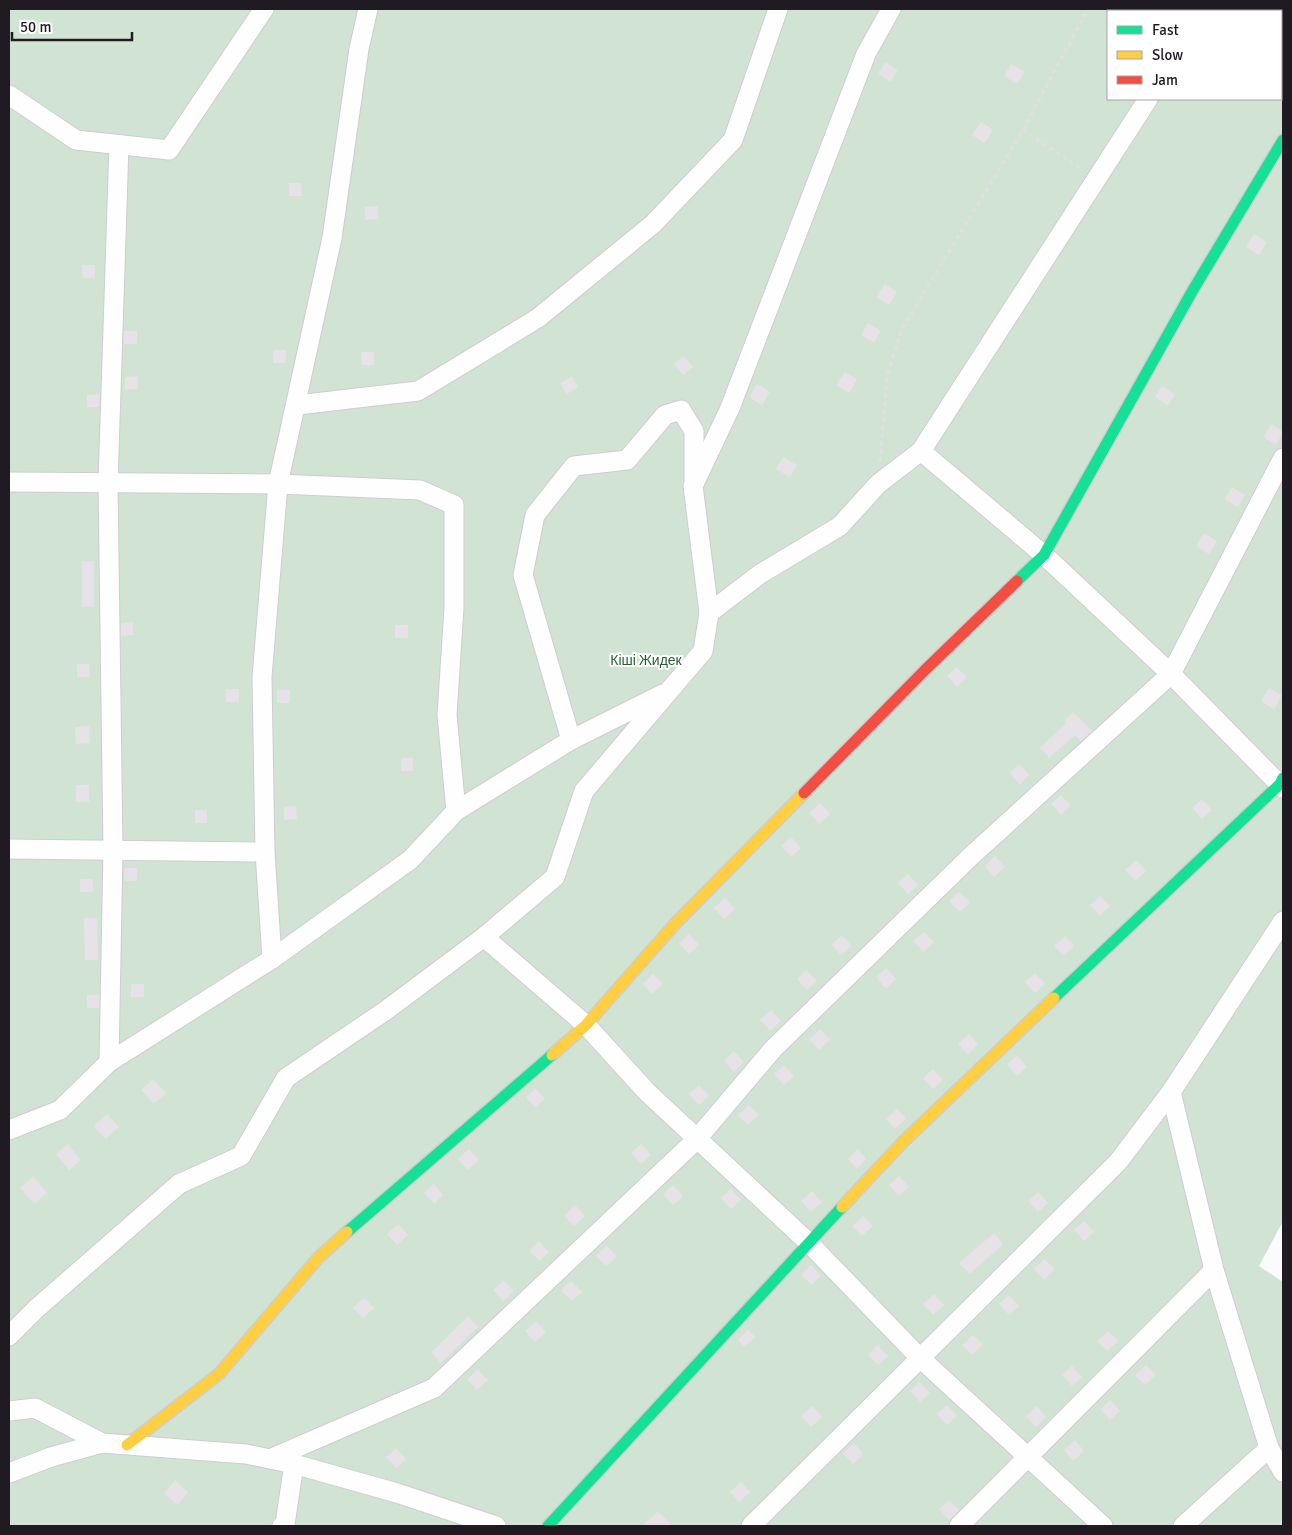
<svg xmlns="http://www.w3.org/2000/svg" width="1292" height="1535" viewBox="0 0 1292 1535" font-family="Signika,sans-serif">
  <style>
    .green { fill: #d1e4d3; fill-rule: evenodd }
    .building { fill: #e6e2e7 }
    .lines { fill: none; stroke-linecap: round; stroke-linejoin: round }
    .street-casing { stroke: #cfccd1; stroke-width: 21 }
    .fast-casing { stroke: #cfccd1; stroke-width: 14 }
    .slow-casing { stroke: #cfccd1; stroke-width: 14 }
    .jam-casing { stroke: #cfccd1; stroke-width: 14 }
    .path { stroke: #e0e0e0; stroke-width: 3; stroke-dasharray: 4 4; stroke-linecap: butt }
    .street { stroke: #fefeff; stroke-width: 19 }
    .fast { stroke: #16e098; stroke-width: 11 }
    .slow { stroke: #ffcf43; stroke-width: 11 }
    .jam { stroke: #f24e42; stroke-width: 11 }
    .labels { text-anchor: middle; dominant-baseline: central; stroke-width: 4; stroke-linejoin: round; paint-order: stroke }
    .park-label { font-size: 14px; fill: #265f30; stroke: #fff }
  </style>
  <rect width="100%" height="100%" fill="#fbfafc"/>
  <!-- green -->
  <path class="green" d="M9,9h1274v1212l-24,45 24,16v244h-1274zM1108,11h173v88h-173z"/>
  <!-- building -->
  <g class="building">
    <path d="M885,62l13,8 -7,12 -13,-8z"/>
    <path d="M1011,64l14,8 -8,12 -13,-8z"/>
    <path d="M981,122l12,8 -8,13 -13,-8z"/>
    <path d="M289,183h12l1,13h-13z"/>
    <path d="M378,206v13l-13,1v-13z"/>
    <path d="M1254,234l13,8 -8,13 -13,-8z"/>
    <path d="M82,265h13v13h-12z"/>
    <path d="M885,284l12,8 -8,13 -13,-8z"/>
    <path d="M868,323l13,8 -7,12 -13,-8z"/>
    <rect x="124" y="331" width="13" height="13"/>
    <rect x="273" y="350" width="13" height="13"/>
    <path d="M361,352h13v13h-12z"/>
    <path d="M684,356l9,11 -10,8 -9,-11z"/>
    <path d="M845,372l12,7 -8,14 -13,-8z"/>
    <path d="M138,376v13l-13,1v-13z"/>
    <path d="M572,376l6,11 -11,7 -7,-11z"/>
    <path d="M757,384l13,8 -8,13 -13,-8z"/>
    <path d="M1162,386l13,8 -7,12 -13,-9z"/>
    <path d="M100,394l-1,13h-12v-12z"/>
    <path d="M1271,424l12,8 -7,13 -13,-8z"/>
    <path d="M783,457l14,8 -7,12 -14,-8z"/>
    <path d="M1232,487l13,8 -7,12 -14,-8z"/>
    <path d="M1204,533l13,8 -8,13 -13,-8z"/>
    <rect x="82" y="561" width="12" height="46"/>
    <path d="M133,622v13l-12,1v-13z"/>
    <rect x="395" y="625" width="13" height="13"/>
    <path d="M77,664h12l1,13h-13z"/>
    <path d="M957,667l10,11 -10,9 -10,-11z"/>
    <path d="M1269,688l13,7 -8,14 -13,-8z"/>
    <rect x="226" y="689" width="13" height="13"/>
    <rect x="277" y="690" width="13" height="13"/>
    <path d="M1073,712l19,19 -11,10 -6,-6 -26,23 -9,-10 26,-25 -2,-2z"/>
    <path d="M89,726l1,17 -14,1 -1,-17z"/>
    <rect x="401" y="758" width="12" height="13"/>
    <path d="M1020,764l9,11 -9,10 -10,-12z"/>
    <rect x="76" y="785" width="13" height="17"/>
    <path d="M1061,795l10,11 -10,9 -10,-11z"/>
    <path d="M1202,799l10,11 -10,9 -10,-11z"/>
    <path d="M820,803l10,11 -11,10 -10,-11z"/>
    <path d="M296,806l1,13 -13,1v-13z"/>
    <rect x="195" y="810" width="12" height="13"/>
    <path d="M791,837l10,11 -10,9 -10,-11z"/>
    <path d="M995,856l10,11 -11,10 -9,-11z"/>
    <path d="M1136,860l10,11 -11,10 -10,-11z"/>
    <path d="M124,868h13v13h-12z"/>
    <path d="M908,874l10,11 -10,9 -10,-11z"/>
    <rect x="80" y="879" width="13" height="13"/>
    <path d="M959,892l11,10 -10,10 -11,-11z"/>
    <path d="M1100,896l10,10 -10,10 -10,-11z"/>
    <path d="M725,898l10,11 -11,10 -10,-11z"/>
    <path d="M84,918h13l1,42h-13z"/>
    <path d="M924,932l10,10 -11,10 -10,-11z"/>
    <path d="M689,934l10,11 -10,9 -10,-11z"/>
    <path d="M842,935l10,11 -11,9 -10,-10z"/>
    <path d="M1065,936l9,10 -11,10 -9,-10z"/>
    <path d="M886,968l10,11 -10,10 -10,-12z"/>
    <path d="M806,970l11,11 -10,9 -10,-11z"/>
    <path d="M1035,973l10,11 -10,9 -10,-11z"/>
    <path d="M653,974l10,10 -11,10 -9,-10z"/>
    <rect x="131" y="984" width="13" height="13"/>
    <rect x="87" y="995" width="12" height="13"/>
    <path d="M771,1010l10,11 -11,10 -10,-11z"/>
    <path d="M820,1029l10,11 -11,10 -10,-11z"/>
    <path d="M969,1034l9,10 -10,10 -10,-10z"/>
    <path d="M734,1051l10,11 -10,10 -10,-11z"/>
    <path d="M1017,1055l10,12 -10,9 -10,-11z"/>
    <path d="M784,1065l10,11 -10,9 -10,-11z"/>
    <path d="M933,1069l10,11 -10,9 -10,-11z"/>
    <path d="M153,1079l13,14 -12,11 -13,-14z"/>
    <path d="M699,1085l10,11 -10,9 -10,-11z"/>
    <path d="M536,1089l9,10 -10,9 -9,-11z"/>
    <path d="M749,1105l10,10 -11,10 -10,-10z"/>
    <path d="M897,1109l9,9 -11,11 -9,-10z"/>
    <path d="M107,1114l12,13 -13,12 -12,-13z"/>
    <path d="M68,1144l13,16 -12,10 -13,-16z"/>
    <path d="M641,1144l10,11 -10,9 -10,-11z"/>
    <path d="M469,1149l10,11 -11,10 -10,-11z"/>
    <path d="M858,1149l8,10 -9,10 -9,-10z"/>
    <path d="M33,1176l14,17 -12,11 -15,-16z"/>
    <path d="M899,1176l10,11 -10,9 -10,-11z"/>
    <path d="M434,1184l9,11 -9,9 -10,-11z"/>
    <path d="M673,1185l10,11 -10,9 -10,-11z"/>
    <path d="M731,1189l10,11 -10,9 -10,-11z"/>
    <path d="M812,1191l10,11 -11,10 -10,-11z"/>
    <path d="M1038,1192l10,11 -10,9 -10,-11z"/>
    <path d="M575,1205l10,11 -11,10 -10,-11z"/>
    <path d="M863,1216l10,10 -11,10 -10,-10z"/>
    <path d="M1084,1221l10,11 -10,9 -10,-11z"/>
    <path d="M398,1224l10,11 -11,10 -10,-11z"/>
    <path d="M994,1233l9,11 -33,30 -11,-11z"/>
    <path d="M539,1241l10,11 -10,9 -10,-11z"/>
    <path d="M607,1246l10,11 -11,9 -10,-10z"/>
    <path d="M1045,1259l10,11 -11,10 -10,-11z"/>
    <path d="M811,1265l10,11 -10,9 -10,-11z"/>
    <path d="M504,1281l10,10 -11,10 -10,-11z"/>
    <path d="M571,1281l11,11 -10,9 -11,-11z"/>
    <path d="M934,1294l10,11 -11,10 -10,-11z"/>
    <path d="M1009,1295l10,11 -10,9 -10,-11z"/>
    <path d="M364,1298l10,10 -11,10 -10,-10z"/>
    <path d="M468,1316l10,11 -37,36 -10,-10z"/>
    <path d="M536,1321l10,11 -11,10 -10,-11z"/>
    <path d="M748,1330l7,7 -11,10 -6,-7z"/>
    <path d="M1108,1331l10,10 -11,10 -10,-10z"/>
    <path d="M973,1335l10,10 -11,10 -10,-10z"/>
    <path d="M878,1345l10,11 -10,9 -10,-11z"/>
    <path d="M1146,1365l10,10 -11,10 -10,-10z"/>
    <path d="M1072,1366l10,11 -10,9 -10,-11z"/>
    <path d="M478,1370l10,10 -11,10 -10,-11z"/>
    <path d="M920,1382l10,11 -10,9 -10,-11z"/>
    <path d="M1110,1400l10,11 -10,9 -10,-11z"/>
    <path d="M947,1405l10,11 -10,9 -10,-11z"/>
    <path d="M812,1406l10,11 -11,10 -10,-11z"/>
    <path d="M1037,1406l9,11 -10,10 -10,-11z"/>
    <path d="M1075,1440l9,11 -11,10 -9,-11z"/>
    <path d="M854,1443l9,11 -10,10 -10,-11z"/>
    <path d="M396,1448l10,11 -10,9 -10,-11z"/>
    <path d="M175,1480l13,12 -10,13 -14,-11z"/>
    <path d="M741,1482l9,10 -11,10 -9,-10z"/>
    <path d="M949,1500l10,10 -10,10 -10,-11z"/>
    <path d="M658,1511l14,15h-30z"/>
  </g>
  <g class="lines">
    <!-- street casing -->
    <g class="street-casing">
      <g id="street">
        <path d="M1206,11l1,-2"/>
        <path d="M9,95l67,45 93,10 95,-141"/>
        <path d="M297,405l121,-14 120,-73 115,-94 80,-84 45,-131"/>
        <path d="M921,451l123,104 127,119 112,114"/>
        <path d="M9,482l269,2 142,6 34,15v103l-7,107 9,96"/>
        <path d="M709,613l51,-39 80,-48 38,-42 43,-33 227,-352"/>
        <path d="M571,740l-48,-165 12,-60 39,-49 53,-6 38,-45 16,-5 13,21v49"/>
        <path d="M9,849l256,3"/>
        <path d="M484,937l102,88 61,67 161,150 111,115 184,169"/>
        <path d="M272,959l-7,-107 -3,-175 16,-193 54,-246 27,-189 9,-40"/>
        <path d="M109,1062l4,-212 -5,-367 11,-338"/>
        <path d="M1171,1092l43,178 55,178 14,24"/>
        <path d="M9,1130l51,-20 49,-48 163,-103 138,-99 46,-49 115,-71 92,-46"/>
        <path d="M9,1336l28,-28 142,-124 62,-28 45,-78 99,-67 99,-74 71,-60 29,-86 119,-140 6,-38 -16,-127 37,-78 136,-354 25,-45"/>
        <path d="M9,1411l26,-3 67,35 144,11 48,10 103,29 99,33"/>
        <path d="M270,1459l164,-71 262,-248 77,-91 197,-192 201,-183 112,-216"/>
        <path d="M9,1473l42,-16 51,-14"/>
        <path d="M282,1526l3,-2 9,-60"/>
        <path d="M751,1526l367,-364 53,-70 112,-171"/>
        <path d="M959,1526l255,-256"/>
        <path d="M1183,1526l86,-78"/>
      </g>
    </g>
    <!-- fast casing -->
    <g class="fast-casing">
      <g id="fast">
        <path d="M1017,581l27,-26 149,-265 90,-150"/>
        <path d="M1054,998l226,-214 3,-6"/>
        <path d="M347,1232l205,-177"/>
        <path d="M548,1526l294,-319"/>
      </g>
    </g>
    <!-- slow casing -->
    <g class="slow-casing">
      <g id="slow">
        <path d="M552,1055l34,-30 88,-100 130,-132"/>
        <path d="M842,1207l62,-66 150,-143"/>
        <path d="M127,1445l92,-71 100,-117 28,-25"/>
      </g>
    </g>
    <!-- jam casing -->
    <g class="jam-casing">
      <path id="jam" d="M804,793l121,-123 92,-89"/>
    </g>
    <!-- path -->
    <g class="path">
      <path d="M1023,130l60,40"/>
      <path d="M880,461l7,-85 15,-47 121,-199 65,-121"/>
    </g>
    <!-- street -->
    <use href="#street" class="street"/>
    <!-- fast -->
    <use href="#fast" class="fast"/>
    <!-- slow -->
    <use href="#slow" class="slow"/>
    <!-- jam -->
    <use href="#jam" class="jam"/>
  </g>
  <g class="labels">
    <!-- park labels -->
    <g class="park-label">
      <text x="646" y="660">Кіші Жидек</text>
    </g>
  </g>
  <!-- border -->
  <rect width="1292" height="1535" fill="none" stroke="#201b22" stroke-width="20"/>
  <!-- legend -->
  <rect x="1107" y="10" width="175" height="90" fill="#ffffff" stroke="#a6a4a7"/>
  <rect x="1117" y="26" width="25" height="8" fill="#16e098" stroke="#a6a4a7"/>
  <text x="1152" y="35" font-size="15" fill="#201b22">Fast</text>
  <rect x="1117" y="51" width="25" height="8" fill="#ffcf43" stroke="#a6a4a7"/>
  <text x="1152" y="60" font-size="15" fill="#201b22">Slow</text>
  <rect x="1117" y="76" width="25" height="8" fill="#f24e42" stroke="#a6a4a7"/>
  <text x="1152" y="85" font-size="15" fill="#201b22">Jam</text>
  <!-- scale -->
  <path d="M12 32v8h120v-8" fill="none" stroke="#201b22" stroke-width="2.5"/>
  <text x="20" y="32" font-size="15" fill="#201b22" stroke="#ffffff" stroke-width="4" paint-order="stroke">50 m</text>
</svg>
